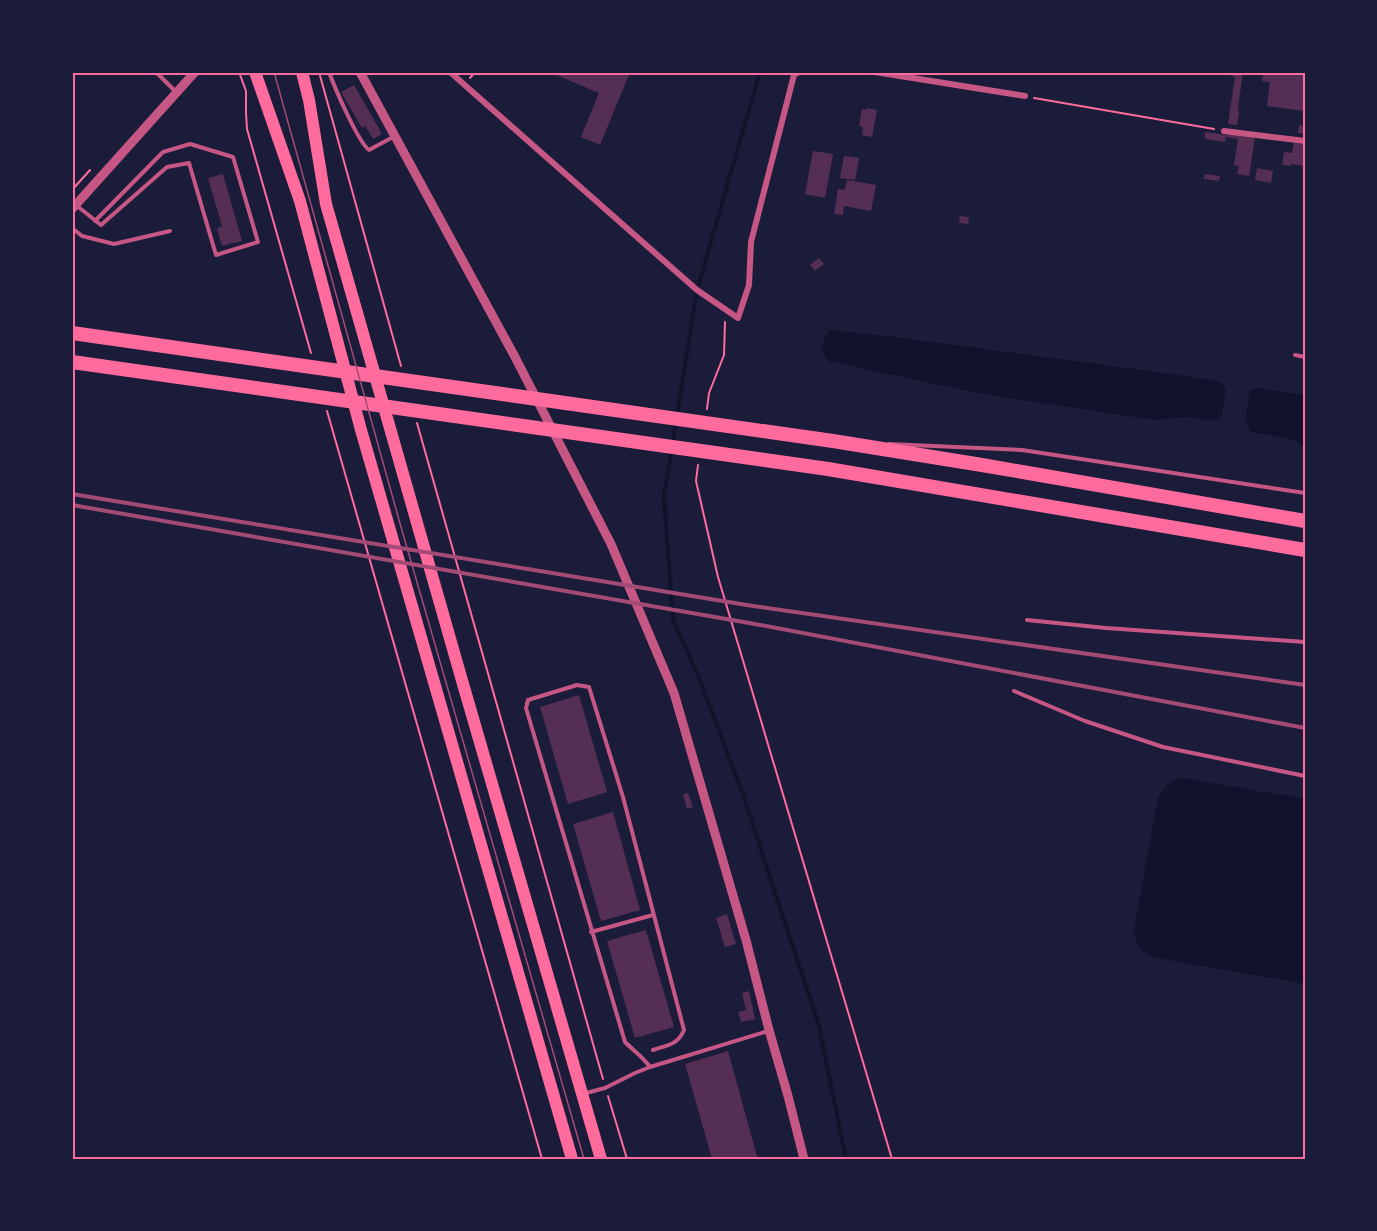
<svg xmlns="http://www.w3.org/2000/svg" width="1377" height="1231" viewBox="0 0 1377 1231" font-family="Montserrat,sans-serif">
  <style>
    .water { fill: #12122b }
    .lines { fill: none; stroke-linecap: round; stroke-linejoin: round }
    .stream { stroke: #12122b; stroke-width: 4 }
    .building { fill: #542f53 }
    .path { stroke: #ff6b9d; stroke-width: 2 }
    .service { stroke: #c65784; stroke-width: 4 }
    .minor { stroke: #c65784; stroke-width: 6 }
    .tertiary { stroke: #c65784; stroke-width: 9 }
    .primary { stroke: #ff6b9d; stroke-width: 12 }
    .motorway { stroke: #ff6b9d; stroke-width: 14 }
    .tram { stroke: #a44b75; stroke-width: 1.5 }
    .rail { stroke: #a44b75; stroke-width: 4 }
    .neatline { fill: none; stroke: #ff6b9d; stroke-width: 2 }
  </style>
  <rect width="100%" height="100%" fill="#1b1b3a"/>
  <!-- water -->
  <g class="water">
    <path d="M829,330l65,7 278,37 48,8 6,7 -4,27 -7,5 -27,-4 -33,3 -178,-27 -149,-32 -8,-12z"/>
    <path d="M1256,388l49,7v51l-15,-7 -39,-7 -6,-10 5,-31z"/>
    <path d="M1180,778l125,21v185l-153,-27c-14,-9 -15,-10 -18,-27l24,-132c6,-10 11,-16 22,-20z"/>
  </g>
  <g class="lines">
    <!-- stream -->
    <g class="stream">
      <path d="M677,415l20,-125 63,-218"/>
      <path d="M676,422l-12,75 9,123 26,58 43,114 77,234 27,133"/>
    </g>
  </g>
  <!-- building -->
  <g class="building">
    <path d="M549,72h81l-30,73 -19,-8 18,-44z"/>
    <path d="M1232,72h11l-5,35 1,6 -2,12 -9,-1 7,-47 -4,-1z"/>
    <path d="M1263,72h42v39l-38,-5 3,-24 -8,-1z"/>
    <path d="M354,85l28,49 -9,5 -8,-13 -3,2 -21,-36z"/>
    <path d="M867,108l10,2 -5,27 -10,-2 1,-8 -4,-1 3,-17 4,1z"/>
    <path d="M1299,125l6,1v8l-7,-1z"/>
    <path d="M1205,132l21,3 -1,7 -20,-3z"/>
    <path d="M1227,133l28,4 -6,39 -12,-2 2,-8 -5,-1 4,-26 -12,-2z"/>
    <path d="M1294,143l11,1v18h-2v4l-12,-2v2l-9,-1 2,-13 8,1z"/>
    <path d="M813,151l20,3 -8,44 -20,-4z"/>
    <path d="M844,156l15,2 -4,22 -15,-2z"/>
    <path d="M1257,168l16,3 -2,12 -16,-3z"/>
    <path d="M223,174l19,67 -20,5 -5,-17 5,-3 -14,-48z"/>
    <path d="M1205,174l15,2 -1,5 -15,-2z"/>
    <path d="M847,180l29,5 -5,26 -27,-5 -1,9 -9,-1 4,-25 7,1z"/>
    <path d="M960,216l9,1 -1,7 -9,-1z"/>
    <path d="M819,258l5,6 -9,7 -5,-6z"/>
    <path d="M579,695l28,97 -39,12 -28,-97z"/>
    <path d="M688,793l5,14 -6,2 -4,-15z"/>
    <path d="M613,812l27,98 -39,11 -28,-97z"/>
    <path d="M727,914l9,30 -11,3 -9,-29z"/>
    <path d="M646,930l28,97 -39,11 -28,-97z"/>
    <path d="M749,991l6,28 -14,3 -3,-10 8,-2 -4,-17z"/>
    <path d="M728,1051l27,98 3,10h-46l-27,-95z"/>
  </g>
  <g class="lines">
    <!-- path -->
    <g class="path">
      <path d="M239,72l7,19v22l1,16 64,224"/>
      <path d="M319,72l82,294"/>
      <path d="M470,78l5,-6"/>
      <path d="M1034,98l180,31"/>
      <path d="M72,190l18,-20"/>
      <path d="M707,409l2,-16 15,-38 1,-33"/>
      <path d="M327,411l215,748"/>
      <path d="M417,423l186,656"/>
      <path d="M698,465l-2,16 22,96 174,582"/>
      <path d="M608,1096l19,63"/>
    </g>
    <!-- service -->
    <g class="service">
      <path d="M329,72c5,14 29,70 40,78l24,-13"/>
      <path d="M157,73l18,18"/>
      <path d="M77,206c8,6 16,13 24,19l66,-58 22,-4 27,92 42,-13 -25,-85 -43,-13 -27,8 -68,69"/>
      <path d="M72,228l10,8 32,8 56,-13"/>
      <path d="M1295,355l10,2"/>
      <path d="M889,444l133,6 283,43"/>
      <path d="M1027,620l79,8 199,14"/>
      <path d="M1014,691l71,30 78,26 142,29"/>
      <path d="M591,932l62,-17"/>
      <path d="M650,1067c-7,-10 -16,-16 -25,-25l-99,-334 2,-8 49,-15 12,2 34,110 61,233c-6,15 -17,15 -31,20"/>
      <path d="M586,1093l19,-5 30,-15 15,-6 118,-36"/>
    </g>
    <!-- minor -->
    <g class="minor">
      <path d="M450,72l247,218 41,28 11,-33 2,-43 43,-167 5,-3"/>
      <path d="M875,72l150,24"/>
      <path d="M1224,131l81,10"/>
    </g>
    <!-- tertiary -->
    <g class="tertiary">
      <path d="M360,72l155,285 96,187 63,149 72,247 23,90 19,66 16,63"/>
      <path d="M72,209l123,-137"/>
    </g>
    <!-- primary -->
    <g class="primary">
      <path d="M255,72l45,129 61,229 211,729"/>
      <path d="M302,72l7,28 17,104 135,473 140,482"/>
    </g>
    <!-- motorway -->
    <g class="motorway">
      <path d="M72,333l761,108 149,24 323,56"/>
      <path d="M72,362l756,107 477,81"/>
    </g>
    <!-- tram -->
    <path class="tram" d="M274,72l127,455 183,632"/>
    <!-- rail -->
    <g class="rail">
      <path d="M72,494l681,112 552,79"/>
      <path d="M72,505l683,119 550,104"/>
    </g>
  </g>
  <!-- border -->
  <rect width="1377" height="1231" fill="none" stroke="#1b1b3a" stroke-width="147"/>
  <rect x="74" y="74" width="1230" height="1084" class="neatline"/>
</svg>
